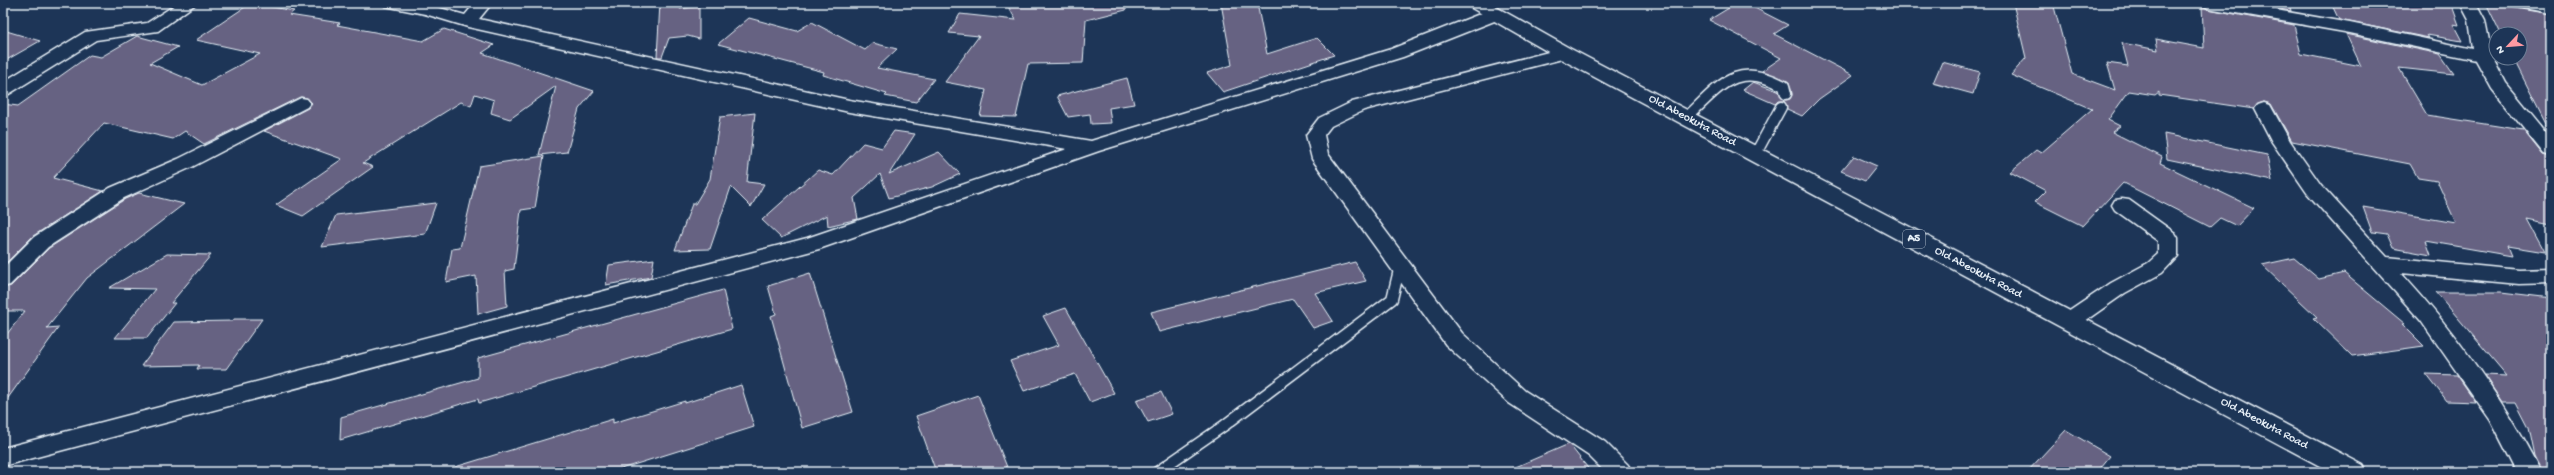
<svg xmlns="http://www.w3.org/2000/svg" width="2554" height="475" viewBox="0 0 2554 475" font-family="'Gochi Hand',sans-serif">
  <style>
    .building { fill: #666282; stroke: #e8f1f8 }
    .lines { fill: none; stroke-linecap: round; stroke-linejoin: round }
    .lane-casing { stroke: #e8f1f8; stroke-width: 13 }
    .street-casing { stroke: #e8f1f8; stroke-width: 3 }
    .highway-casing { stroke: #e8f1f8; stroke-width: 3 }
    .lane { stroke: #1d3557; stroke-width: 10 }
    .street { fill: #1d3557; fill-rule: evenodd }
    .highway { fill: #1d3557; fill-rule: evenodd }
    .labels { text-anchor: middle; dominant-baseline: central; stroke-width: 3; stroke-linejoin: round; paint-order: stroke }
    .shield { fill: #1d3557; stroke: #abb9c8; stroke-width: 1 }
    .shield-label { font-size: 11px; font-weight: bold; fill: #e8f1f8 }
    .street-label { font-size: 12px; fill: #e8f1f8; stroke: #1d3557 }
  </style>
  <rect width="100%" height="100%" fill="#1d3557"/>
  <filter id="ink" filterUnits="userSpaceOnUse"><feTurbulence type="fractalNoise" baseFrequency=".025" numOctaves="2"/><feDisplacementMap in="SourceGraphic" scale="8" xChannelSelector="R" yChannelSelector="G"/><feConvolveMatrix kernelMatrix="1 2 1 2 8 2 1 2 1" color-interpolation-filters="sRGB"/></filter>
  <g filter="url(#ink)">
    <!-- building -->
    <g class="building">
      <path d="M251,3l43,8 -5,4 51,8 -3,2 86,16 21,-12 50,16 -12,8 112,38 -15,18 -12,43 -28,3 17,-69 -46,33 -19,-6 3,-13 -19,-6 -4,12 -10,-4 -98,61 10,4 -70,49 -27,-11 66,-46 -78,-28 44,-23 4,-5 -5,-5 -7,-1 -96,47 -19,-13 -12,8 -69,-16 -51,55 50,13 -70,45 -30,30v-162l15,2 72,-51 11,2 36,-21 41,11 -28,16 52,22 58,-31 -64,-14z"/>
      <path d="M660,3h22l-2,6 19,-3v33l-11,-3 -19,2 -7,19h-5z"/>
      <path d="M1006,3h120v7l-40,10 -3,43 -55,1 -12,53 -36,-1 6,-26 -41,-8 34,-46 -30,-3 11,-19 56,6z"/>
      <path d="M1221,3h36l10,51 50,-16 17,17 -111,37 -16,-19 25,-8z"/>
      <path d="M1737,3h8l43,22 -14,9 79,41 -34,24 -17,17 -15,-7 -3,-8h-6l-3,3 -32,-14 10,-8 25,9 6,9 6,-1 2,-4 -3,-13 -27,-11 19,-13 -72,-38z"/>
      <path d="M2013,3h40l19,71 43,16 -8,-27 21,3 -6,-23 36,7 -2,-11 48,9 -2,-42 6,3 86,16 7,29 60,12 -15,-32 94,20 14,20 -55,-6 28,47 96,15 20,25 8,2v67l-24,-5 18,33 -37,-6 4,10 -86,-15 5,14 -38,-7 -6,-14 -15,-2 -9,-25 93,16 -19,-42 -19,-3 -8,-14 -118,-23 -21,-37 -7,-2 -6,2 -4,5 -95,-14v-3l-4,3 -26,-4 -21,29 12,6 -8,6 50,25 -2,6 94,45 -17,18 -17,-8 -10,9 -87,-44 -40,43 -48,-24 11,-11 -36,-19 26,-22 5,3 51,-44 -81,-34 15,-17z"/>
      <path d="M2245,3h44l2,8z"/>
      <path d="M2331,3h120l8,22 -6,-1 9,17 -35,-6 2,3 -90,-18z"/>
      <path d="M2486,3l65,11v119l-38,-75h7v-24h-19z"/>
      <path d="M749,18l48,13 15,-9 53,28 8,-7 24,6 -20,19 57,11 -18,23 -31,-6 2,-2 -64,-19 1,-3 -106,-28z"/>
      <path d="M3,30l37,11 -37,21z"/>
      <path d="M1942,62l38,10 -7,22 -40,-11z"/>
      <path d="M1127,78l7,26 -25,4 2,15 -20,1 -1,-10 -22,3 -11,-21z"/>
      <path d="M755,113l-8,69 17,2 -13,23 -20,-20 -21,62 -35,1 17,-46h3l15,-25 10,-62z"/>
      <path d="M894,131l21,3 -26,40 50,-22 21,22 -28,13 -43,11 -9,-24 -26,24 4,21 -30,7 -1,-11 -46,23 -19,-18 56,-50 15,5 30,-32 19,5z"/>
      <path d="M2164,134l103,21 5,26 -105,-22z"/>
      <path d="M544,156l-9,52 -14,2 -7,59 -9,2 2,35 -29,8 -2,-38 -30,6 6,-33 8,-1 19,-82z"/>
      <path d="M1854,156l23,10 -12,15 -24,-10z"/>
      <path d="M139,193l45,11 -97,74 -40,50 12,-1 -56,78v-66l22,-28h-22v-23l8,-2 38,-38 76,-49z"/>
      <path d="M436,203l-11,31 -103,13 14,-32z"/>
      <path d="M167,254l44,1 -40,48h4l-28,35h-32l40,-49 -46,-1z"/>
      <path d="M2294,258l25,21 25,-6 61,51h-3l22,22 -72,10 -39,-38 4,-1 -55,-52z"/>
      <path d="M654,259l-3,18 -45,8 3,-20z"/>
      <path d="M1355,262l11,19 -51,12 18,28 -20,7 -20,-29 -134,33 -8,-20z"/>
      <path d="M810,273l43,139 -51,16 -31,-112 5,-2 -8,-28z"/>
      <path d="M723,290l9,39 -253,74 -1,-4 -138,41 1,-23 137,-39v-20z"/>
      <path d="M2436,292h65l50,6v174h-9l-8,-16 -6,-29 -13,-25h-13l-18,-27 23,1z"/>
      <path d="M1066,308l48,85 -24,9 -15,-28 -51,17 -14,-30 49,-16 -16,-29z"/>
      <path d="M234,319h28l-36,50h-29l2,-4 -58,1 33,-44 59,-1z"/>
      <path d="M2426,374l31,1 19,27 -29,-1z"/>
      <path d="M741,385l13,42 -143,45h-155l-1,-5 158,-48v4l72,-22v2z"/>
      <path d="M1161,392l11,22 -24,8 -12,-22z"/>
      <path d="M978,395l31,77h-73l-20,-56z"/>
      <path d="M2066,430l44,26 -13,16h-70z"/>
      <path d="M1569,444l22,28h-87z"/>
    </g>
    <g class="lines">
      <!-- lane casing -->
      <g class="lane-casing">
        <g id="lane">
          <path d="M1686,118c34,-32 50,-58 98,-32l2,8"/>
          <path d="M1755,155l26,-48"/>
          <path d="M1157,472l68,-47 167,-126 8,-33"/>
        </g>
      </g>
      <!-- street casing -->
      <g class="street-casing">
        <g id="street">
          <path d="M178,3h19l-39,28 -62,9 -87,54 -6,1v-13l82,-50 62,-9z"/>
          <path d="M383,3h39l43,12 10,-12h17l-13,16 370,81 242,41 300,-92 99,-39 6,-1 8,5 -2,4 -99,39 -304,94 -280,98 -816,217v-18l804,-210 260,-89 -218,-37 -381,-85 -43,-13 -40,-8z"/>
          <path d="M2200,3h36l114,20 123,26 -4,-29 -9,-17h16l9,17 7,36 14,27 45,55v18l-7,-2 -52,-65 -16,-29 -126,-27 -142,-25z"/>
          <path d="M2513,3h38v10l-36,-7z"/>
          <path d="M1564,48l6,1 3,4 -3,4 -206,53 -33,16 -7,9 4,19 134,179 63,58 80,51 23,23 4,7h-27l-16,-16 -80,-53 -63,-58 -134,-186 -6,-24 13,-17 33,-16z"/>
          <path d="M301,98l6,1 3,4 -3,4 -115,60 -68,31 -76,49 -38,38 -7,2v-19l31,-31 76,-49 68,-29z"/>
          <path d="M2264,103l6,2 20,36 31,44 66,72 132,13 32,-1v14l-32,1 -118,-11c56,61 102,126 140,199h-24l-26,-51 -70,-100 -114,-128 -35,-51 -17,-33 3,-4z"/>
          <path d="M2122,199l7,1 46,33 3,5v18l-16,17 -37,20 -47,33 -8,3 -8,-3 -3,-5 3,-5 49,-33 37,-20 10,-9v-13l-43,-31 -3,-5 3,-5z"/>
        </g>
      </g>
      <!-- highway casing -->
      <g class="highway-casing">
        <path id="highway" d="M1467,3h22l82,46 792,416 4,7h-36l-774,-415 -87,-50z"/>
      </g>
      <!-- lane -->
      <use href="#lane" class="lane"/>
      <!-- street -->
      <use href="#street" class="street"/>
      <!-- highway -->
      <use href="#highway" class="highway"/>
    </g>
  </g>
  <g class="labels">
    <!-- shield labels -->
    <rect class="shield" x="1903" y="230" width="22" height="18" rx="3"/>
    <g class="shield-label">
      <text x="1914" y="239">A5</text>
    </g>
    <!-- street labels -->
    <g class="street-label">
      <text transform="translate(1692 121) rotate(28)">Old Abeokuta Road</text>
      <text transform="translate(1978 273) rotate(28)">Old Abeokuta Road</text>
      <text transform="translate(2264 424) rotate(28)">Old Abeokuta Road</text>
    </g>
  </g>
  <!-- margin -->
  <rect width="2554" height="475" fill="none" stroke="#1d3557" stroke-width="16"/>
  <rect x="8" y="8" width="2538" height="459" fill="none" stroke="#e8f1f8" stroke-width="1.5" filter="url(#ink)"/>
  <!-- north arrow -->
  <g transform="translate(2508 46) rotate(244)"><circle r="19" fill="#1d3557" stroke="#6e8097"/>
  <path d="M0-3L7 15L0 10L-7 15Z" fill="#ff9aa2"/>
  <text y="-6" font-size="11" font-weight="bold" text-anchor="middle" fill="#e8f1f8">N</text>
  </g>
</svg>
